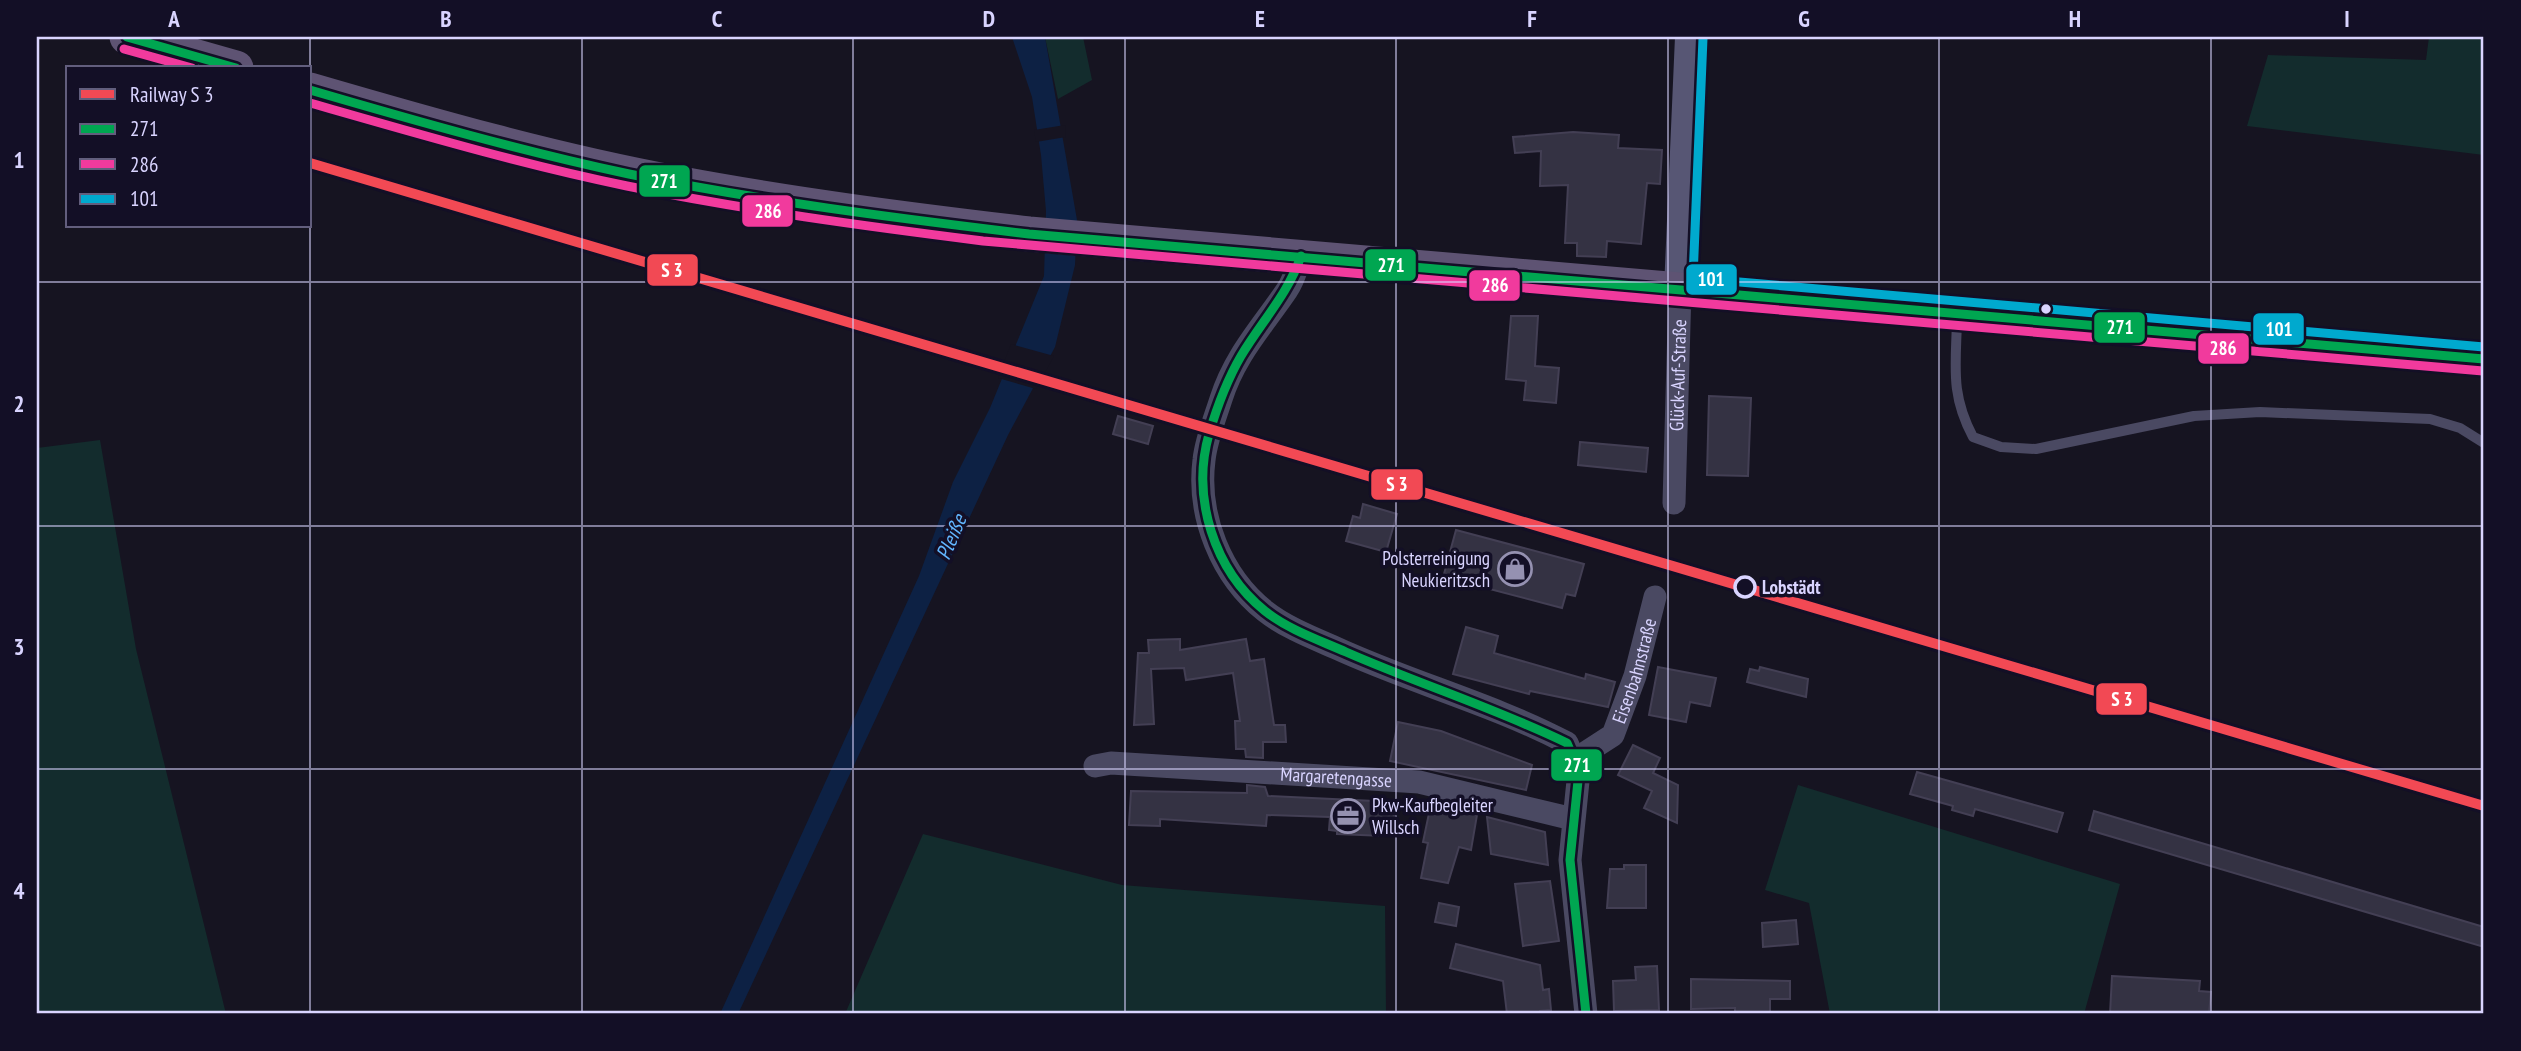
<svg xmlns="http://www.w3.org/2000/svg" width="2521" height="1051" viewBox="0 0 2521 1051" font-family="'PT Sans Narrow',sans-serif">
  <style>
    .green { fill: #132c2d }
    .water { fill: #0d2144 }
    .pier { fill: #161421 }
    .building { fill: #343243; stroke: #433f54; stroke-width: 2 }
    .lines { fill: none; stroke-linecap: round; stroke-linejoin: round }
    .service { stroke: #4a4962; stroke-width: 10 }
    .minor { stroke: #4a4962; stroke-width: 23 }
    .secondary { stroke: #575674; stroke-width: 32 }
    .primary { stroke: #5e5373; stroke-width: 35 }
    .bus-1-casing { stroke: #130f26; stroke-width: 14 }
    .bus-2-casing { stroke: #130f26; stroke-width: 14 }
    .bus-3-casing { stroke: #130f26; stroke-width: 14 }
    .bus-1 { stroke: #00a651; stroke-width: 9 }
    .bus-2 { stroke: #f13a9d; stroke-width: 9 }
    .bus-3 { stroke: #00a9ce; stroke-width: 9 }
    .rail-1-casing { stroke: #130f26; stroke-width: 16 }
    .rail-1 { stroke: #f24954; stroke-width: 10 }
    .grid { fill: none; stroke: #d9d4ff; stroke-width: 2; stroke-opacity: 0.55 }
    .bus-dot { fill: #d9d4ff; stroke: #130f26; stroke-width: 2.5 }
    .stop-dot { fill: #130f26; stroke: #d9d4ff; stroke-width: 3.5 }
    .labels { text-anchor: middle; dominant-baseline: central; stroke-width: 7; stroke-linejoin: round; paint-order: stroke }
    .street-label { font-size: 19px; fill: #d9d4ff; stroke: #130f26 }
    .poi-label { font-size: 19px; fill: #d9d4ff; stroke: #130f26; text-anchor: end }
    .stop-label { font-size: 19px; font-weight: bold; fill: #d9d4ff; stroke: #130f26; text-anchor: start }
    .water-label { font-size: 21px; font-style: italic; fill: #62b6ff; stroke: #130f26 }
    .line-badge { stroke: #130f26; stroke-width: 2.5 }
    .badge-label { font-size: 19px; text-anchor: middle; font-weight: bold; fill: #fff }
    .neatline { fill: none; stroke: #d9d4ff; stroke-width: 2.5 }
    .grid-label { font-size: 23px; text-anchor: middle; font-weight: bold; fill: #d9d4ff }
  </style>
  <rect width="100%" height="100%" fill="#161421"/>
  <!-- green -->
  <g class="green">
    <path d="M1045,37h38l9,43 -34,19z"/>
    <path d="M2429,37h55v118l-237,-29 21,-71 158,5z"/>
    <path d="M100,440l36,209 90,365h-189v-566z"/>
    <path d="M1798,785l322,99 -36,130h-254l-21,-111 -44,-13z"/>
    <path d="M923,834l199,51 263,21 1,108h-541z"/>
  </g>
  <!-- water -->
  <path class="water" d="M1012,37h33l32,183 -2,45 -20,82 -47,88 -270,579h-18l199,-438 34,-94 37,-74 54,-132 2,-65 -5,-56 -9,-58z"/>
  <!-- pier -->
  <g class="pier">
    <path d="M1065,125l1,12 -30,5 -2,-12z"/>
    <path d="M1011,344l43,12 -18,33 -38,-11z"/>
  </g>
  <!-- building -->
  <g class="building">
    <path d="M1573,132l46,3 -1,13 44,2 -2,34 -13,-1 -6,61 -34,-3 -1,16 -29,-1v-13h-12l3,-58 -28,1 1,-35 -26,2 -2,-16z"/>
    <path d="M1511,316h27l-3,50 24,2 -3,35 -32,-3 2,-19 -20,-2z"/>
    <path d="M1709,396l42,2 -3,78 -41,-1z"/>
    <path d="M1118,416l35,10 -5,18 -35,-10z"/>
    <path d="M1580,442l68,6 -2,24 -68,-7z"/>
    <path d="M1363,504l34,10 -11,38 -40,-11 7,-25 7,2z"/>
    <path d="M1456,530l128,34 -9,32 -9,-2 -4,14 -103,-27v-3l-15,-4z"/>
    <path d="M1466,627l32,9 -4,17 91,26 1,-5 29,8 -7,25 -78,-16 -1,3 -76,-20z"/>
    <path d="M1180,639v11l66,-11 4,22 14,-2 10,66h11l1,17h-23v16l-17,-1 -1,-8h-9l-1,-28h5l-7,-48 -47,7 -2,-12 -33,1 3,55 -20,1 4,-72h11l-1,-13z"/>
    <path d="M1658,667l58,11 -6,28 -20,-4 -4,20 -37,-7z"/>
    <path d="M1760,667l48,12 -2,18 -59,-15 3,-13 9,2z"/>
    <path d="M1398,722l43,9 91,34 -6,25 -136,-29z"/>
    <path d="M1633,745l27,13 -7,15 25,12 -1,38 -33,-15 8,-17 -34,-16z"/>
    <path d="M1917,772l146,41 -6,19 -82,-23 -2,7 -21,-6 1,-4 -43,-12z"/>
    <path d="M1247,785l18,2 3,9 127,6 -1,31h-10v3l-47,-2v-3l-8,-1 1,-13 -63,-2 -1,11 -106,-7v7l-31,-1 2,-34 116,2z"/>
    <path d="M1432,799l45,16 -6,35 -12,-3 -11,36 -27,-5 7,-35 -5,-1z"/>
    <path d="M2094,811l390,116v20l-395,-117z"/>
    <path d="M1487,817l58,15 3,33 -57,-11z"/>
    <path d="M1624,865h22v43h-39l3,-39h14z"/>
    <path d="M1550,881l9,60 -36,5 -8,-62z"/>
    <path d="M1439,903l20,4 -3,19 -21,-4z"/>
    <path d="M1796,920l2,24 -35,3 -1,-24z"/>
    <path d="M1456,944l84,21 3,25 6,-1 2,21 -11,1v3h-33l-4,-33 -53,-13z"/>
    <path d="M1657,966l2,44 -45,1 -1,-30 23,-1 -1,-13z"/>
    <path d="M2112,976l88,5 -1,10 12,1 -2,22h-99z"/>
    <path d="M1691,979l99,2v18h-20v15h-35v-6l-44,1z"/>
  </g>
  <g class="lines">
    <!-- service -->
    <path class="service" d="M1957,319c-1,47 -7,75 16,118l28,10 35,2 158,-33 66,-4 170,7 30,9 24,15"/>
    <!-- minor -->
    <g class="minor">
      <path d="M1301,256c-4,11 -7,24 -14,34 -25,37 -52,65 -66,109 -6,19 -15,41 -17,61 -7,56 17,116 61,151 20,16 48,27 71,37 76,35 157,56 231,95l12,28 -9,89 16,154"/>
      <path id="s1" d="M1674,503l6,-214"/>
      <path id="s2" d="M1576,759l37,-24 22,-59 20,-79"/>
      <path id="s3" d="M1095,766l16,-3 308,19 154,37"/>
    </g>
    <!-- secondary -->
    <path class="secondary" d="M1680,289l11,-252"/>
    <!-- primary -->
    <g class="primary">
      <path d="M127,37l109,31"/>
      <path d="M310,90c120,35 242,70 366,93 117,22 235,37 353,51l1455,125"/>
    </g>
    <!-- bus-1 casing -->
    <g class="bus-1-casing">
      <g id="bus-1">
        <path d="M127,37l109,31"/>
        <path d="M310,90c106,31 211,61 319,84 132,27 266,44 400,60l1455,125"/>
        <path d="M1301,256c-13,38 -39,65 -60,100 -14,24 -24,51 -32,78 -18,64 5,136 56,177 24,19 54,29 81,41 73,32 149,56 221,91l12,28 -9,89 16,154"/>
      </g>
    </g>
    <!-- bus-2 casing -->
    <g class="bus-2-casing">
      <g id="bus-2">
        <path d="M124,49l68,19"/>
        <path d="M310,103c105,30 210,61 317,83 118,24 237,40 356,55l1500,130"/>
      </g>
    </g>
    <!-- bus-3 casing -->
    <g class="bus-3-casing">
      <path id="bus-3" d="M1703,38l-10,240 791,69"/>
    </g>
    <!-- bus-1 -->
    <use href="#bus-1" class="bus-1"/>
    <!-- bus-2 -->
    <use href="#bus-2" class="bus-2"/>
    <!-- bus-3 -->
    <use href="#bus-3" class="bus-3"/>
    <!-- rail-1 casing -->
    <g class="rail-1-casing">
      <path id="rail-1" d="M310,163l2174,643"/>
    </g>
    <!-- rail-1 -->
    <use href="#rail-1" class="rail-1"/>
  </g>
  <!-- grid -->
  <path class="grid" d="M310,37v977M582,37v977M853,37v977M1125,37v977M1396,37v977M1668,37v977M1939,37v977M2211,37v977M37,282h2447M37,526h2447M37,769h2447"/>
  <!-- icons -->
  <defs>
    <g id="shop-ring" transform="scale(1.75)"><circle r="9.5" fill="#130f26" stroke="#9591b1" stroke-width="1.5"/><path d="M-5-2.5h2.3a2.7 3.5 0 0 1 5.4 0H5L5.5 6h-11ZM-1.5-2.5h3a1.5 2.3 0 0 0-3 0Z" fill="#9591b1"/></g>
    <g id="office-ring" transform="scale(1.75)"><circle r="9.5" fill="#130f26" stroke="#9591b1" stroke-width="1.5"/><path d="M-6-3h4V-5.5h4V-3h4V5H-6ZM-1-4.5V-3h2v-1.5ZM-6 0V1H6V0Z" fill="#9591b1"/></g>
  </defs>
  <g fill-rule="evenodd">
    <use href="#shop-ring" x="1515" y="569"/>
    <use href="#office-ring" x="1348" y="816"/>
  </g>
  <!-- markers -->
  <circle class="bus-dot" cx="2046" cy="309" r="6"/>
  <circle class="stop-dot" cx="1745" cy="587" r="10"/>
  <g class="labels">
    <!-- street labels -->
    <g class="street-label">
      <text stroke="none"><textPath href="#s1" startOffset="128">Glück-Auf-Straße</textPath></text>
      <text stroke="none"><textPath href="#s2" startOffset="112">Eisenbahnstraße</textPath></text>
      <text stroke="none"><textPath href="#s3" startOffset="242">Margaretengasse</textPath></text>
    </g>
    <!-- poi labels -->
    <g class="poi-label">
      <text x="1490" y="558">Polsterreinigung<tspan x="1490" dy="22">Neukieritzsch</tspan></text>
      <text x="1372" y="805" text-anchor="start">Pkw-Kaufbegleiter<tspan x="1372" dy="22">Willsch</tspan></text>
    </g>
    <!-- stop labels -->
    <g class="stop-label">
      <text x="1762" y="587">Lobstädt</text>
    </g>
    <!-- water labels -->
    <g class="water-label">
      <text transform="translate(951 537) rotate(-67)">Pleiße</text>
    </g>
  </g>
  <g class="line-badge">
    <rect x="638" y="164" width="53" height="34" rx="7" fill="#00a651"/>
    <rect x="741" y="194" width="53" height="34" rx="7" fill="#f13a9d"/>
    <rect x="1364" y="248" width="53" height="34" rx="7" fill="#00a651"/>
    <rect x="646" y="253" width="53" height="34" rx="7" fill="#f24954"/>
    <rect x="1685" y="263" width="53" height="33" rx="7" fill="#00a9ce"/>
    <rect x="1468" y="269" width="53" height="33" rx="7" fill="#f13a9d"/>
    <rect x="2093" y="311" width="53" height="33" rx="7" fill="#00a651"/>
    <rect x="2252" y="312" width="53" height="34" rx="7" fill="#00a9ce"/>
    <rect x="2197" y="332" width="53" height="33" rx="7" fill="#f13a9d"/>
    <rect x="1370" y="468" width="54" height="33" rx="7" fill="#f24954"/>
    <rect x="2095" y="682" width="53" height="34" rx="7" fill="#f24954"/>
    <rect x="1550" y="748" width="53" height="34" rx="7" fill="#00a651"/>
  </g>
  <g class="badge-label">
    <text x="664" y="188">271</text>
    <text x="768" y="218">286</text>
    <text x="1391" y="272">271</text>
    <text x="672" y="277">S 3</text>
    <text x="1711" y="286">101</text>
    <text x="1495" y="292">286</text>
    <text x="2120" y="334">271</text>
    <text x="2279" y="336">101</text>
    <text x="2223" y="355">286</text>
    <text x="1397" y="491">S 3</text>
    <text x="2122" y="706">S 3</text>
    <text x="1577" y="772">271</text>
  </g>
  <!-- border -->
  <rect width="2521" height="1051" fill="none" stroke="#130f26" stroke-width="77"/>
  <!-- legend -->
  <rect x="66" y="66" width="245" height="161" fill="#130f26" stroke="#625e7d" stroke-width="2"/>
  <rect x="80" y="89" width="35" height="10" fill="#f24954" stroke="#625e7d" stroke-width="2"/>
  <text x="130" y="102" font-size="21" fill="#d9d4ff">Railway S 3</text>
  <rect x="80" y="124" width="35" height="10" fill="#00a651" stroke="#625e7d" stroke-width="2"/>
  <text x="130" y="136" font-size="21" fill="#d9d4ff">271</text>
  <rect x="80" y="159" width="35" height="10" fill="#f13a9d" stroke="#625e7d" stroke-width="2"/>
  <text x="130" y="172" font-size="21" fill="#d9d4ff">286</text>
  <rect x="80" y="194" width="35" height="10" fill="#00a9ce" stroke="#625e7d" stroke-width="2"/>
  <text x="130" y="206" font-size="21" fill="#d9d4ff">101</text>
  <rect x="38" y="38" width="2444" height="974" class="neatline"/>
  <g class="grid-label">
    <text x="174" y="27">A</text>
    <text x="446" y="27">B</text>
    <text x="717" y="27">C</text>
    <text x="989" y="27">D</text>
    <text x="1260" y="27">E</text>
    <text x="1532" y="27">F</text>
    <text x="1804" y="27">G</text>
    <text x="2075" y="27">H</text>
    <text x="2347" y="27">I</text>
    <text x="19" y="168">1</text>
    <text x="19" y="412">2</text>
    <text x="19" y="655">3</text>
    <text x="19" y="899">4</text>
  </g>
</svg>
